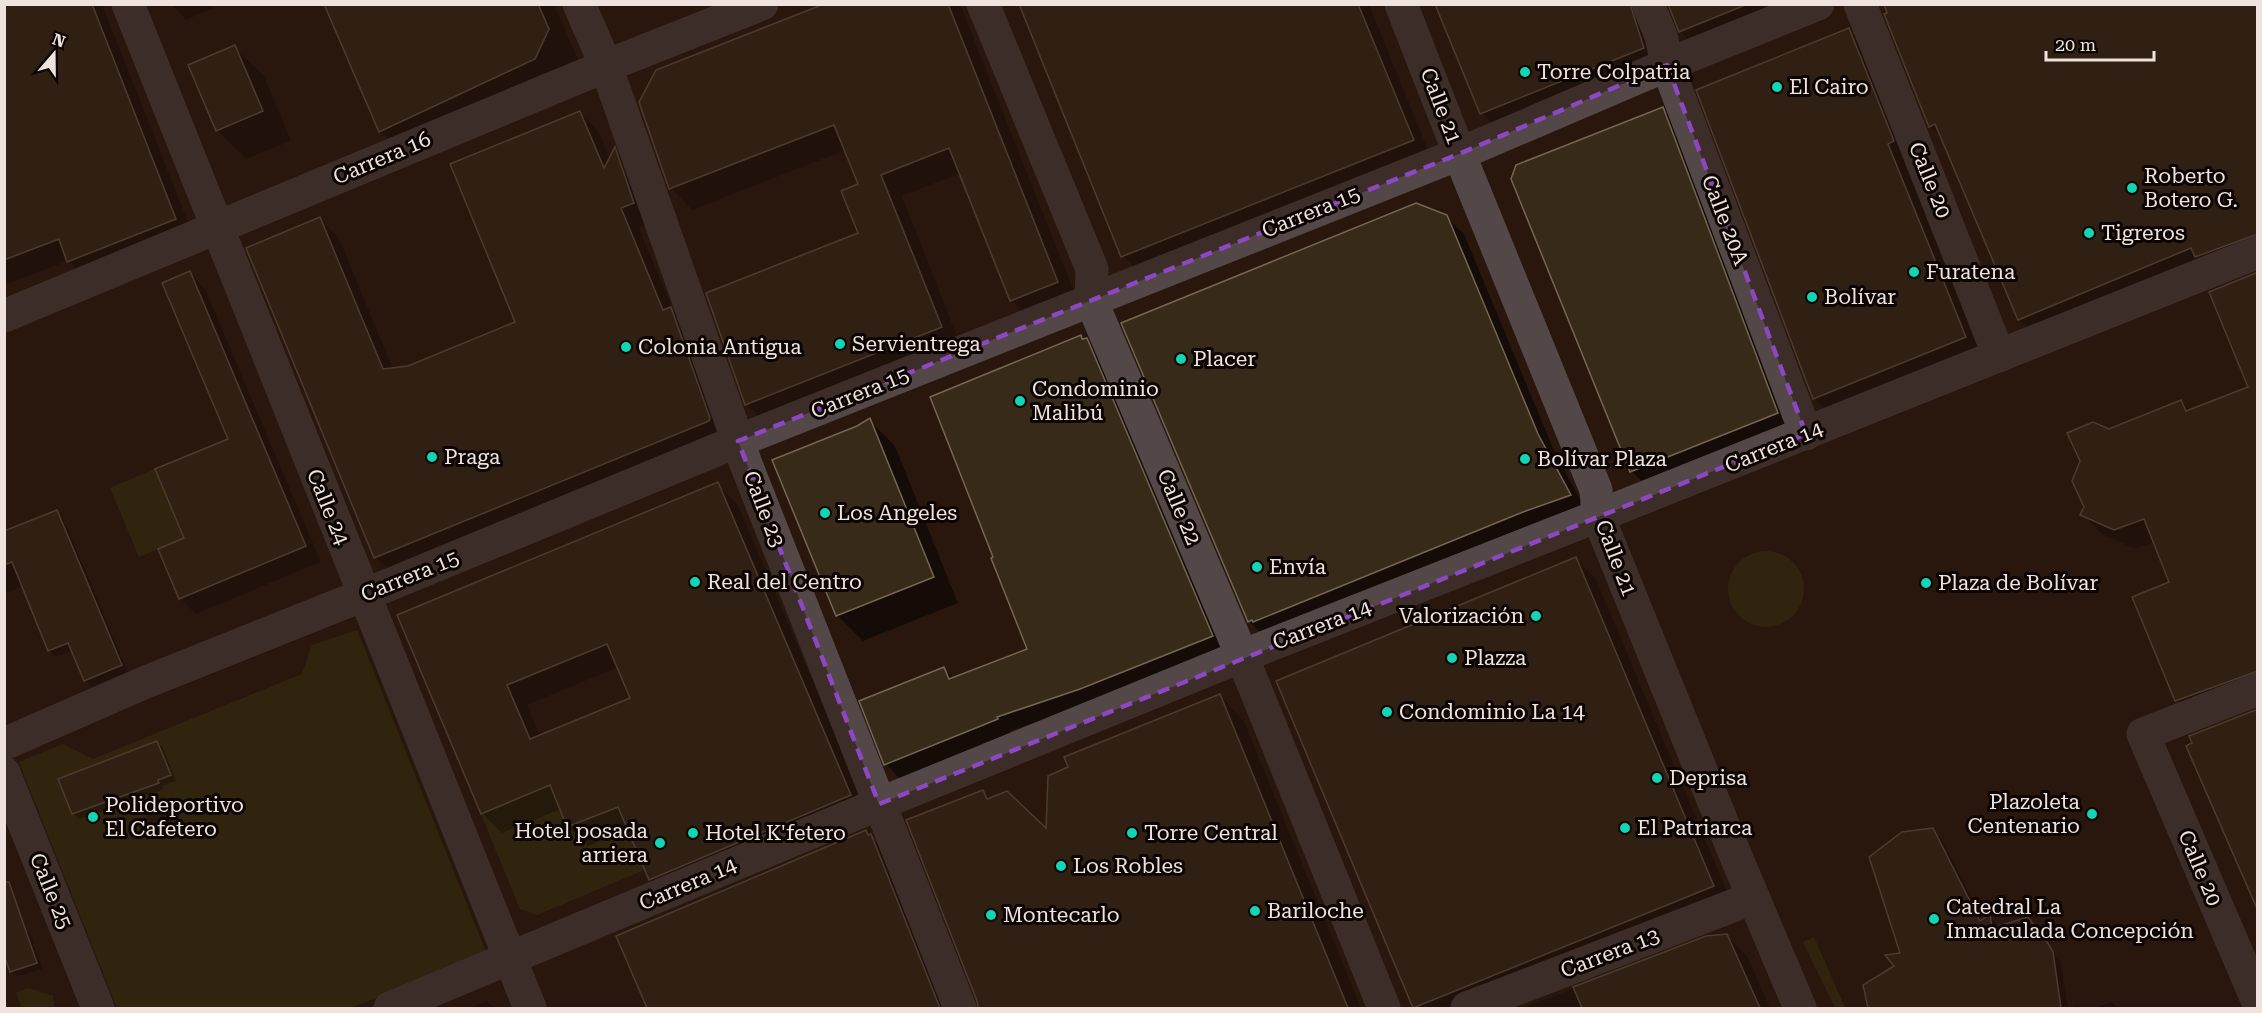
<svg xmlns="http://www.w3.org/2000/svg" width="2262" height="1013" viewBox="0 0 2262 1013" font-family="'Roboto Serif',serif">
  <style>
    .green { fill: #3b340f; fill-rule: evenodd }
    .shadow { fill: #0007; fill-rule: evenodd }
    .building { fill: #382a19; stroke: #756653; stroke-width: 1.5; fill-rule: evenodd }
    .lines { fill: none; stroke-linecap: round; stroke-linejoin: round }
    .pedestrian { stroke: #534847; stroke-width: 33 }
    .minor { stroke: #534847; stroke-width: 33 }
    .tertiary { stroke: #534847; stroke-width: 33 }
    .marked { fill: none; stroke: #8d47c3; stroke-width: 4.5; stroke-dasharray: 12 8; stroke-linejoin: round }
    .poi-dot { fill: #11d5b4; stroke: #0c0503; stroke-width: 2 }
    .labels { text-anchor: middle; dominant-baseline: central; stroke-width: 6; stroke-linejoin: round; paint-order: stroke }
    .poi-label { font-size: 21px; fill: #f0e2dc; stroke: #0c0503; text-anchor: start }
    .street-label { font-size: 21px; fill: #f0e2dc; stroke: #0c0503 }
  </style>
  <rect width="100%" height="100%" fill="#29170e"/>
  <!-- green -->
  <g class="green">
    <path d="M155,469l29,69 -45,19 -29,-69z"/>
    <circle cx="1766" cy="589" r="38"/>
    <path d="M357,630l130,325 -137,53h-233l-98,-246 44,-18 30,15 209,-85 10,-29zM157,741l14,34 -99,39 -13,-35zM165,799l9,21 -23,9 -8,-21z"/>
    <path d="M550,785l17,42 51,-20 26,63 -107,45 -17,-6 -39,-95z"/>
    <path d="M1814,937l31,71h-10l-32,-66z"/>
    <path d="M28,988l25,8 1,12h-32l-6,-15z"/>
  </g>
  <!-- shadow -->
  <g class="shadow">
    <path d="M4,4h98l92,233 -107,43 -19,-19 -64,24z"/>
    <path d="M171,4h51l-36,16z"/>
    <path d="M326,4h228l24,55 -14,29 -154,72 -30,-29z"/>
    <path d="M828,4h132l119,300 -46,18 -22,-22 -50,-127 -59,23 60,153 -194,76 -22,-21 114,-170v-49l-14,-35 -154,60 -21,-22 -31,-86z"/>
    <path d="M1020,4h349l63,156 -290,115 -19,-19z"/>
    <path d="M1437,4h393l-126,51 -24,-24 -8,-22 -7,1 2,63 -161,64 -24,-24z"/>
    <path d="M1904,4h354v256l-219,79 -20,-20 -76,-180 -13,-13z"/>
    <path d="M1849,30l17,17 44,111 -6,3 78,194 -151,60 -17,-17z"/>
    <path d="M234,47l30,29 27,65 -45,18 -29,-29z"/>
    <path d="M1663,109l21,22 114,303 -145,58 -22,-21z"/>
    <path d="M580,112l19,20 11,27 5,-9 19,18 19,54 -14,6 35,84 16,16 39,111 -334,137 -20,-19 -55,-338 19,19 54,131 15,-2 109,-44z"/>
    <path d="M1446,217l18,17 91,219 32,59 -321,126 -17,-17z"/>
    <path d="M190,273l15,16 116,273 -125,52 -16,-16 6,-59 44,-99z"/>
    <path d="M2258,274v423l-62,24 -20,-21 -5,-117 -16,-41 -20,7 -33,-15 -20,-20 27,-83 72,-29 10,9 59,-24z"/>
    <path d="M1080,337l4,3 2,-1 15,15 126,296 -132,53 -85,28 1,3 -111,45 -14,-15 58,-95 10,10 75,-29z"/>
    <path d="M869,420l26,26 63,157 -95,38 -26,-26 -63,-154z"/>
    <path d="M718,484l20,21 132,311 -200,83 -20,-20 -21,-49 -41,16 -20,-20 -7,-17 -59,24 -20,-20 -83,-197zM619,667l13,32 -88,36 -6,-3 -11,-27z"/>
    <path d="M56,512l7,6 65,154 -36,15 -7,-7 -12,-30 -17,7 -7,-7 -26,-64 -19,8v-61z"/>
    <path d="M1575,559l21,20 137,327 -247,102h-72l-136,-326z"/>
    <path d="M1220,696l24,25 117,287h-381l3,-217 8,9 56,32z"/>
    <path d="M157,742l6,6 13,33 -14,5 2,3 -85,30 -6,-6z"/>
    <path d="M1932,829l10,10 41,82 7,-5 9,11 29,-9 9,10 24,35 7,45h-198l-5,-22 31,-20 6,-12z"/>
    <path d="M865,832l30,28 59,148h-305l-31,-72z"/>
    <path d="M24,928l6,5 12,36 -25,8 -5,-5 -8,-22z"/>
    <path d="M1726,935l21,21 23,52h-248l185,-71z"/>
    <path d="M487,1001l8,7h-27z"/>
    <path d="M2111,1002l7,6h-23z"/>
    <path d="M2078,1005l4,3h-13z"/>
  </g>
  <!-- building -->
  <g class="building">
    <path d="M4,4h88l84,215 -109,43 -8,-23 -55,21z"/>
    <path d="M324,4h214l11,25 -14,30 -156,73z"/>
    <path d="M824,4h124l110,278 -48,19 -61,-153 -68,27 61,152 -197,78 -39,-112 152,-60 -17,-42 17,-7 -24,-59 -165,64 -30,-87 17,-32z"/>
    <path d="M1019,4h339l56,136 -293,117z"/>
    <path d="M1435,4h195l14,44 -164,66z"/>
    <path d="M1668,4h75v2l-64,26z"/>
    <path d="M1884,4h374v230l-63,23 -4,-9 -173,72 -83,-196 -6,3 -45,-113 3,-1z"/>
    <path d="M1849,28l45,113 -6,3 78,193 -153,62 -117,-309z"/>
    <path d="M235,45l28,66 -47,20 -28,-66z"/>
    <path d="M1663,107l115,306 -148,59 -119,-293 5,-14z"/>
    <path d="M580,111l24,57 11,-21 19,56 -13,5 42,102 8,-3 39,111 -1,3 -335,137 -128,-310 74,-31 63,152 25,-3 107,-44 -65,-158z"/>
    <path d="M1416,203l31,12 91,219 33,61 -48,17 -270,110 -1,-2 -4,2 -127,-299z"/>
    <path d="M190,271l116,275 -127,53 -21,-50 26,-11 -29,-69 73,-30 -66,-156z"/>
    <path d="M2258,272v399l-83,30 -43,-104 37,-15 -25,-63 -30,11 -34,-15 4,-8 -12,-26 8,-20 -13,-28 26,-11 16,7 72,-29 5,11 62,-24 -39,-95z"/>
    <path d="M1081,335l1,4 5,-1 126,298 -133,53 -83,28 1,2 -114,46 -25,-64 85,-34 5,12 78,-30 -36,-91 2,-1 -63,-160z"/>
    <path d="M870,418l64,159 -98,39 -64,-156 85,-34z"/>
    <path d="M718,482l133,313 -202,85 -31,-73 -51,20 -17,-42 -69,29 -84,-199zM607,644l23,54 -100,41 -23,-54z"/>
    <path d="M57,510l65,155 -38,16 -16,-38 -20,8 -36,-89 -8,3v-34z"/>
    <path d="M1576,557l138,329 -301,122 -137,-327z"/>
    <path d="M1220,694l128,314h-370l-1,-7 -71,-181 77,-30 4,9 20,-8 39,37 2,-52 20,-9 -4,-10z"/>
    <path d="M2258,709v202l-72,-165 6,-3 -3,-7z"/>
    <path d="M157,741l14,34 -13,5 1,3 -87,31 -14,-35z"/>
    <path d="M1933,828l47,93 10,-7 2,14 36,-11 21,28 4,7 8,56h-193l-5,-23 31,-19 -9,-11 15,-2 -31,-96 33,-25z"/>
    <path d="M866,830l2,5 3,-1 69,174h-293l-31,-72z"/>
    <path d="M4,882h5l28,81 -27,9 -6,-17z"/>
    <path d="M1727,934l33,74h-178l-9,-21 133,-51z"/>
  </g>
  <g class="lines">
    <!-- pedestrian -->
    <g class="pedestrian">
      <path d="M1648,4l13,32 6,29 139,369"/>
      <path d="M1860,4l139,352"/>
      <path d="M1598,516l660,-264"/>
    </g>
    <!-- minor -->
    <g class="minor">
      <path d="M128,4l402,1004"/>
      <path d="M579,4l27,62 140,398 214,544"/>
      <path d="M983,4l109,265 -1,31 151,356 142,352"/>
      <path d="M4,316l602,-250 156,-62"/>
      <path d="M4,773l94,235"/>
      <path d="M390,1008l489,-204 363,-148 356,-140"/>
      <path d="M1467,1008l286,-110"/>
    </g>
    <!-- tertiary -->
    <g class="tertiary">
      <path d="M1401,4l68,174 127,312 2,26 137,338 65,154"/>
      <path d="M2258,689l-115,45 115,268"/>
      <path d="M4,744l142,-62 245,-98 347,-143 721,-287 208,-89 151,-61"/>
    </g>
  </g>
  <!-- marked area -->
  <path d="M0 0H2262V1013H0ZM1667,65l139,369 -927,370 -141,-363 721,-287z" fill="#29170e" fill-opacity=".55" fill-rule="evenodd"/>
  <path class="marked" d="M1667,65l139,369 -927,370 -141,-363 721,-287z"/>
  <!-- markers -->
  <g class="poi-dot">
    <circle cx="1525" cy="72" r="6"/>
    <circle cx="1777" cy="87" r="6"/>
    <circle cx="2132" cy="188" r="6"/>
    <circle cx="2089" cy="233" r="6"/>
    <circle cx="1914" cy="272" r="6"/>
    <circle cx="1812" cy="297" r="6"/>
    <circle cx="840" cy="344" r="6"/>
    <circle cx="626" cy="347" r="6"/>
    <circle cx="1181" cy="359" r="6"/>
    <circle cx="1020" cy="401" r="6"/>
    <circle cx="432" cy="457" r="6"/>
    <circle cx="1525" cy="459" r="6"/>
    <circle cx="825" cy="513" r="6"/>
    <circle cx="1257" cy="567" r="6"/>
    <circle cx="695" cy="582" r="6"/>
    <circle cx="1926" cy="583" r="6"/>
    <circle cx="1536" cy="616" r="6"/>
    <circle cx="1452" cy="658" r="6"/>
    <circle cx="1387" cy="712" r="6"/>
    <circle cx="1657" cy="778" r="6"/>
    <circle cx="2092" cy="814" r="6"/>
    <circle cx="93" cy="817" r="6"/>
    <circle cx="1625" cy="828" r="6"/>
    <circle cx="693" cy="833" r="6"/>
    <circle cx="1132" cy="833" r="6"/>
    <circle cx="660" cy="843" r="6"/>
    <circle cx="1061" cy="866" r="6"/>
    <circle cx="1255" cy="911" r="6"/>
    <circle cx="991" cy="915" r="6"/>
    <circle cx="1934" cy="919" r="6"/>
  </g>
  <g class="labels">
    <!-- poi labels -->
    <g class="poi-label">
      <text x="1537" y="72">Torre Colpatria</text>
      <text x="1789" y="87">El Cairo</text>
      <text x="2144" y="176">Roberto<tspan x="2144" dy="24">Botero G.</tspan></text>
      <text x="2101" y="233">Tigreros</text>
      <text x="1926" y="272">Furatena</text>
      <text x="1824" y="297">Bolívar</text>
      <text x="852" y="344">Servientrega</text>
      <text x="638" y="347">Colonia Antigua</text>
      <text x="1193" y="359">Placer</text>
      <text x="1032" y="389">Condominio<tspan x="1032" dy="24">Malibú</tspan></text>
      <text x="444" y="457">Praga</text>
      <text x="1537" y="459">Bolívar Plaza</text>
      <text x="837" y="513">Los Angeles</text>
      <text x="1269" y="567">Envía</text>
      <text x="707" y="582">Real del Centro</text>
      <text x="1938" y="583">Plaza de Bolívar</text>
      <text x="1524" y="616" text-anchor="end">Valorización</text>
      <text x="1464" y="658">Plazza</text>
      <text x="1399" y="712">Condominio La 14</text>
      <text x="1669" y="778">Deprisa</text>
      <text x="2080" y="802" text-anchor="end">Plazoleta<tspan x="2080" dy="24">Centenario</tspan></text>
      <text x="105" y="805">Polideportivo<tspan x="105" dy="24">El Cafetero</tspan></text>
      <text x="1637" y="828">El Patriarca</text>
      <text x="648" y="831" text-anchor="end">Hotel posada<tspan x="648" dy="24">arriera</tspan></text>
      <text x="705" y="833">Hotel K'fetero</text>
      <text x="1144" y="833">Torre Central</text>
      <text x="1073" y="866">Los Robles</text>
      <text x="1946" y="907">Catedral La<tspan x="1946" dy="24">Inmaculada Concepción</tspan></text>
      <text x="1267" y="911">Bariloche</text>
      <text x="1003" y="915">Montecarlo</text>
    </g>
    <!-- street labels -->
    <g class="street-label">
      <text transform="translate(1441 106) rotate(69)">Calle 21</text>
      <text transform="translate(382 158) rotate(-23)">Carrera 16</text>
      <text transform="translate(1930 180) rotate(68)">Calle 20</text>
      <text transform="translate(1311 212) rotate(-22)">Carrera 15</text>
      <text transform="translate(1725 220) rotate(69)">Calle 20A</text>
      <text transform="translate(860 393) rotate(-22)">Carrera 15</text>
      <text transform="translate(1774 447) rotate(-22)">Carrera 14</text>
      <text transform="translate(328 507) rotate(68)">Calle 24</text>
      <text transform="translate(1179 507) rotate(67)">Calle 22</text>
      <text transform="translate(764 509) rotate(69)">Calle 23</text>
      <text transform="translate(1616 558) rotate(69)">Calle 21</text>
      <text transform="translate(410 576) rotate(-22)">Carrera 15</text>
      <text transform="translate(1322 625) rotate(-21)">Carrera 14</text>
      <text transform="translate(2200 868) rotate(67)">Calle 20</text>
      <text transform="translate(688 884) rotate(-23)">Carrera 14</text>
      <text transform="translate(51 891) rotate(68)">Calle 25</text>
      <text transform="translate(1610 953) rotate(-21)">Carrera 13</text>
    </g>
  </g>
  <!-- border -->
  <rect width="2262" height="1013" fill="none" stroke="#f0e2dc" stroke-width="12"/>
  <!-- north arrow -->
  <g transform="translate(54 54) rotate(20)" stroke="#0c0503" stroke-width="4.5" paint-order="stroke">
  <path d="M0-4.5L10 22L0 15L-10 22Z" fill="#f0e2dc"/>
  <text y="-9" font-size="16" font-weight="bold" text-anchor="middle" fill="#f0e2dc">N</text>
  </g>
  <!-- scale -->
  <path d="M2046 51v9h108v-9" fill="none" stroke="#f0e2dc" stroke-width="3"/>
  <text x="2055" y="51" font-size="18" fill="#f0e2dc" stroke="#0c0503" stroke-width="4.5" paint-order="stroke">20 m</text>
</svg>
